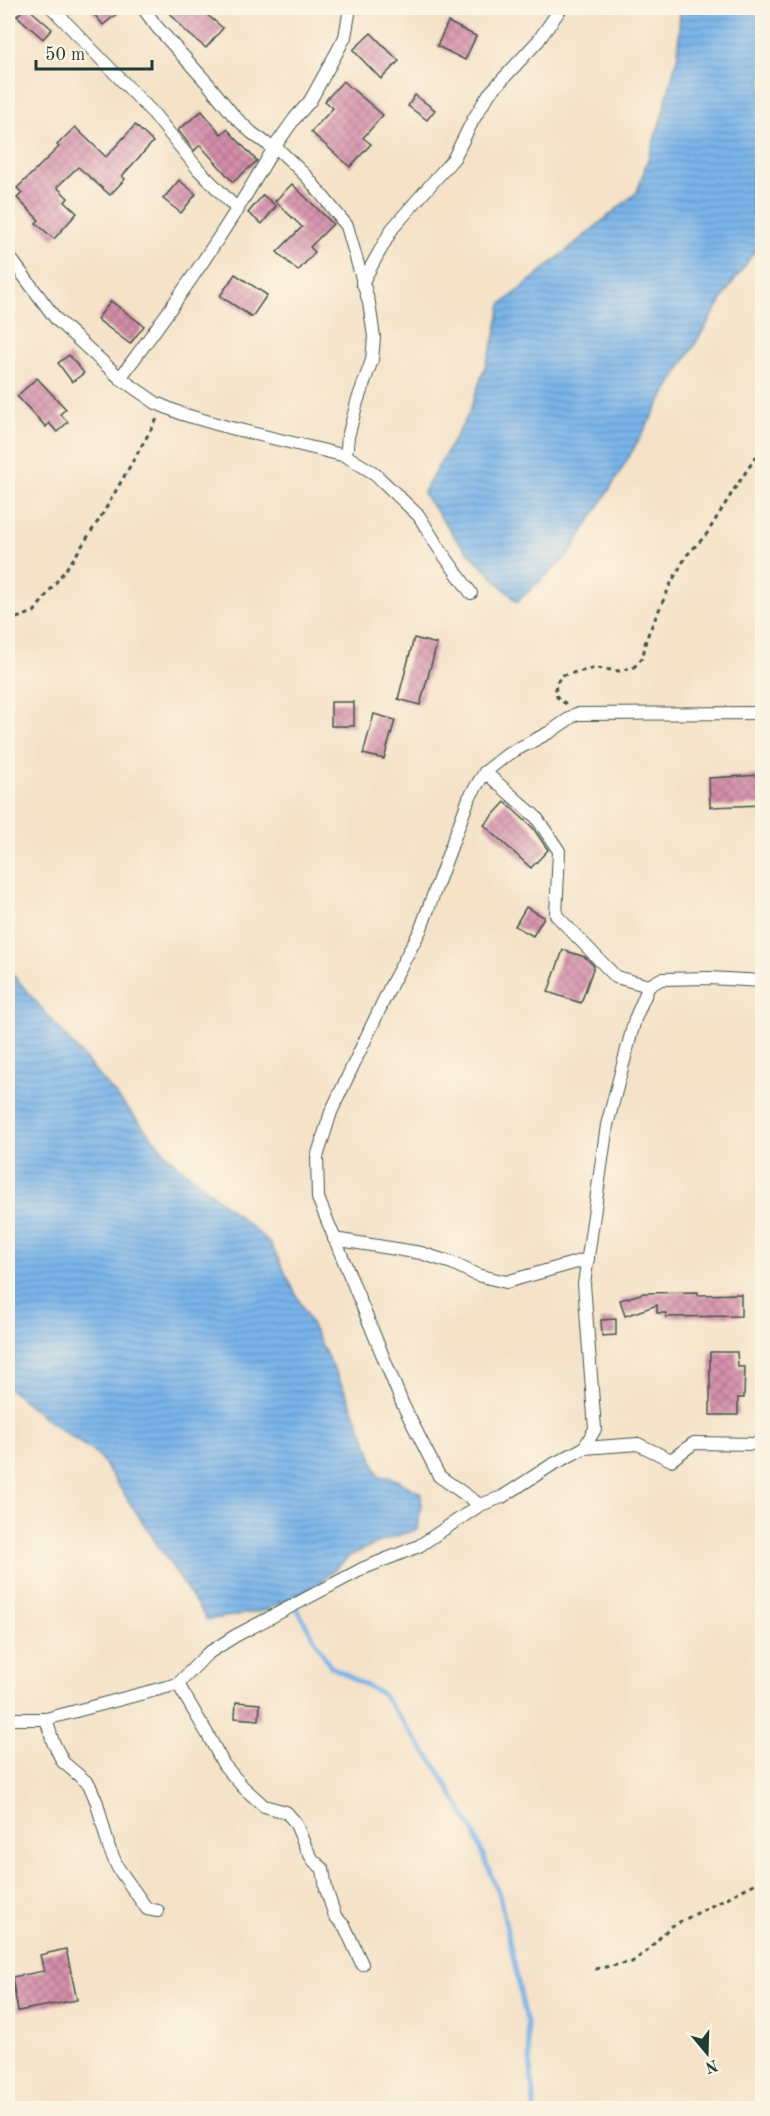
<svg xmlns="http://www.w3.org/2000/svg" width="770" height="2116" viewBox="0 0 770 2116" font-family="'Old Standard TT',serif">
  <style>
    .water { fill: url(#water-rules); stroke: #4c788f; stroke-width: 1.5 }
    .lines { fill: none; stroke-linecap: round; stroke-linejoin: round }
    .stream { stroke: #79b4ea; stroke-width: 4.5 }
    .building { fill: url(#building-cross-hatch) }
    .minor-casing { stroke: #3f564a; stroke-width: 14 }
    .path { stroke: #3f564a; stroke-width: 3; stroke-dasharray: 4.5 4.5; stroke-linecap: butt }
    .minor { stroke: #fff; stroke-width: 12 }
  </style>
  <defs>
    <pattern id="water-rules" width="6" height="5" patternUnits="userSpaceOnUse" patternTransform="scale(1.5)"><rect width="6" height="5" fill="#79b4ea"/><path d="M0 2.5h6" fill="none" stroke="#6394be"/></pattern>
    <pattern id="building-cross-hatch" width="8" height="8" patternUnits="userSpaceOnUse" patternTransform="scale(1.5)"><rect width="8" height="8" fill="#d68eab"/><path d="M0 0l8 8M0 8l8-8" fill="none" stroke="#ad758c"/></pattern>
  </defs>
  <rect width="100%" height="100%" fill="#fcf5e5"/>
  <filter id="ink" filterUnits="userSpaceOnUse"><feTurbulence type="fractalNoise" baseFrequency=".0167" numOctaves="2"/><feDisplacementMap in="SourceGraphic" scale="12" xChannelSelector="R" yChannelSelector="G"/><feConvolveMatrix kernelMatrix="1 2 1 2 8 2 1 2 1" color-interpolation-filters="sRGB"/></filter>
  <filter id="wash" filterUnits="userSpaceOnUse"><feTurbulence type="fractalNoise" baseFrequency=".008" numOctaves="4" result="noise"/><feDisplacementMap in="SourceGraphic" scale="24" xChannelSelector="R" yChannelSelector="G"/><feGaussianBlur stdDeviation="1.35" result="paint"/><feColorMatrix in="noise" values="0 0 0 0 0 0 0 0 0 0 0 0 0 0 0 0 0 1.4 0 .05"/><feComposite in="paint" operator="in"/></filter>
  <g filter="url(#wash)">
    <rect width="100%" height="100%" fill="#f5e2c7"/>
    <!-- water -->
    <g class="water">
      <path d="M680,8h82v233l-31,44 -58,95 -54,94 -51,82 -51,46 -60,-62 -34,-47 46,-80 25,-73 7,-35 136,-113 25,-76 16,-62z"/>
      <path d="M8,969l161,188 101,86 75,148 19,43 15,43h12l31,17 -4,35 -36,12 -31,14 -34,30 -53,26 -57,9 -108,-164 -49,-34 -42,-34z"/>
    </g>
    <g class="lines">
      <!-- stream -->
      <path class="stream" d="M288,1593l42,73 52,28 53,71 38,65 27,67 27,126 7,85"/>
    </g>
    <g id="blocks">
      <!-- building -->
      <g class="building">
        <path d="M25,8h3l24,21 -9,10 -26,-23z"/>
        <path d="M89,8h35l-21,17z"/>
        <path d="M166,8h33l24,20 -17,20 -21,-17z"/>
        <path d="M448,22l28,14 -11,24 -28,-14z"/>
        <path d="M371,33l28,28 -18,18 -28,-29z"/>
        <path d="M343,81l40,34 -20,23 8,6 -21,23 -39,-35 22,-24 -8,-7z"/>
        <path d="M415,95l20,15 -8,10 -19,-14z"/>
        <path d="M202,111l19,23 6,-5 30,32 -24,21 -33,-37 -6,6 -16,-21z"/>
        <path d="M135,125l18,17 -31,34 3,3 -15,16 -32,-28 -21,20 11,11 -3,4 12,11 -23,26 -18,-16 3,-3 -22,-22 5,-5 -5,-5 42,-41 -2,-2 18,-18 31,30z"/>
        <path d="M179,180l17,14 -15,19 -18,-14z"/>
        <path d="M292,184l41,40 -23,23 5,5 -17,19 -21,-19 25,-25 -27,-26z"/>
        <path d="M263,195l13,11 -14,18 -14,-11z"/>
        <path d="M235,274l32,21 -15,22 -32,-21z"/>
        <path d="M111,301l33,25 -14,18 -33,-25z"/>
        <path d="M69,355l15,18 -12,9 -14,-19z"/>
        <path d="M37,378l29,31 -6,5 8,8 -11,10 -8,-9 -3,4 -29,-31z"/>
        <path d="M414,638l23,6 -17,61 -22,-6z"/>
        <rect x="331" y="702" width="23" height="24"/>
        <path d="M374,714l21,6 -11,39 -21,-5z"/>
        <path d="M762,775v30l-52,2 -1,-29z"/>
        <path d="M505,802l28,26 15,22 -17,18 -47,-43z"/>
        <path d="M526,907l18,10 -11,19 -18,-10z"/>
        <path d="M563,950l22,7 9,9 -13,37 -33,-11z"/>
        <path d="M698,1292v3l43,-1v22l-75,1v-4h-9v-8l-32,11 -5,-16 24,-7z"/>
        <path d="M616,1319v16l-14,1 -1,-16z"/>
        <path d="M710,1352h27l1,15h7l-1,31h-6v17h-28z"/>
        <path d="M236,1702l24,2 -1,16 -24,-2z"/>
        <path d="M66,1949l11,51 -59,11 -6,-34 32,-6 -4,-16z"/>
      </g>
    </g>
  </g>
  <g filter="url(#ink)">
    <use href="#blocks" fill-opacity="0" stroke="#3f564a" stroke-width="1.5"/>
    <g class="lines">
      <!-- minor casing -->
      <g class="minor-casing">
        <g id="minor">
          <path d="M52,8l102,106 44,55 40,41"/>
          <path d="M143,8l14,19 52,58 25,31 18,17 22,16"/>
          <path d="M8,255l48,64 64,59 36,25 26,11 45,13 119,29 28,17 45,43 19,31 33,46"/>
          <path d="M362,283l30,-54 62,-71 19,-38 16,-26 49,-53 23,-33"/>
          <path d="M120,378c56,-75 109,-151 155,-232"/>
          <path d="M346,456l2,-19 9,-35 15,-42 2,-23 -5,-34 -22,-77 -40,-49 -32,-31 20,-28 15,-17 27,-49 8,-15 5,-29"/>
          <path d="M485,772l51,45 23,34 -3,64 60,62 33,9"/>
          <path d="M334,1239l87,14 31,10 25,12 29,7 82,-23"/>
          <path d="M584,1448l54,-4 33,16 23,-17 62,1 6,-7"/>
          <path d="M480,1505l-41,-29 -36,-71 -85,-207 -1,-41 14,-45 61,-129 28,-52 49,-133 16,-26 23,-18 42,-22 26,-18 186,-1"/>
          <path d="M178,1684l30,51 16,30 19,22 21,19 22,6 9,10 11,26 7,12 10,9 3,20 9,27 10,11 17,37"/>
          <path d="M8,1719h38l132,-35 29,-30 28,-18 129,-68 55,-22 61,-41 22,-8 48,-31 34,-18 11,-19 -11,-145 23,-159 28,-106 14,-33 12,-7 48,-1 53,3"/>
          <path d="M46,1719l7,23 10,20 26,22 8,19 12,45 9,20 29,41 11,2"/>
        </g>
      </g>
      <!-- path -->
      <g class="path">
        <path d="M8,621l26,-9 40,-54 28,-43 55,-96"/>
        <path d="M566,704l-9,-7 -2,-13 8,-9 33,-7 23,3 15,-4 9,-10 3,-18 26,-58 15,-26 19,-20 29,-47 27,-40"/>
        <path d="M595,1969l37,-7 15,-11 23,-24 92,-47"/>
      </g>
      <!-- minor -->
      <use href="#minor" class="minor"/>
    </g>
  </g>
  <!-- margin -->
  <rect width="770" height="2116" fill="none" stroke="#fcf5e5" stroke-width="30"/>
  <!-- north arrow -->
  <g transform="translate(707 2053) rotate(161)" stroke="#fcf5e5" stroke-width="4.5" paint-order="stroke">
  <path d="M0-4.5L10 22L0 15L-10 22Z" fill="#1f3d34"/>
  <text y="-9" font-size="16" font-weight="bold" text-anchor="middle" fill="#1f3d34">N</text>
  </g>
  <!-- scale -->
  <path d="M36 60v9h116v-9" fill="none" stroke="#1f3d34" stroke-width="3"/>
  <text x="45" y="60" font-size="18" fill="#1f3d34" stroke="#fcf5e5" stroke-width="4.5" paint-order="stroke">50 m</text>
</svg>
